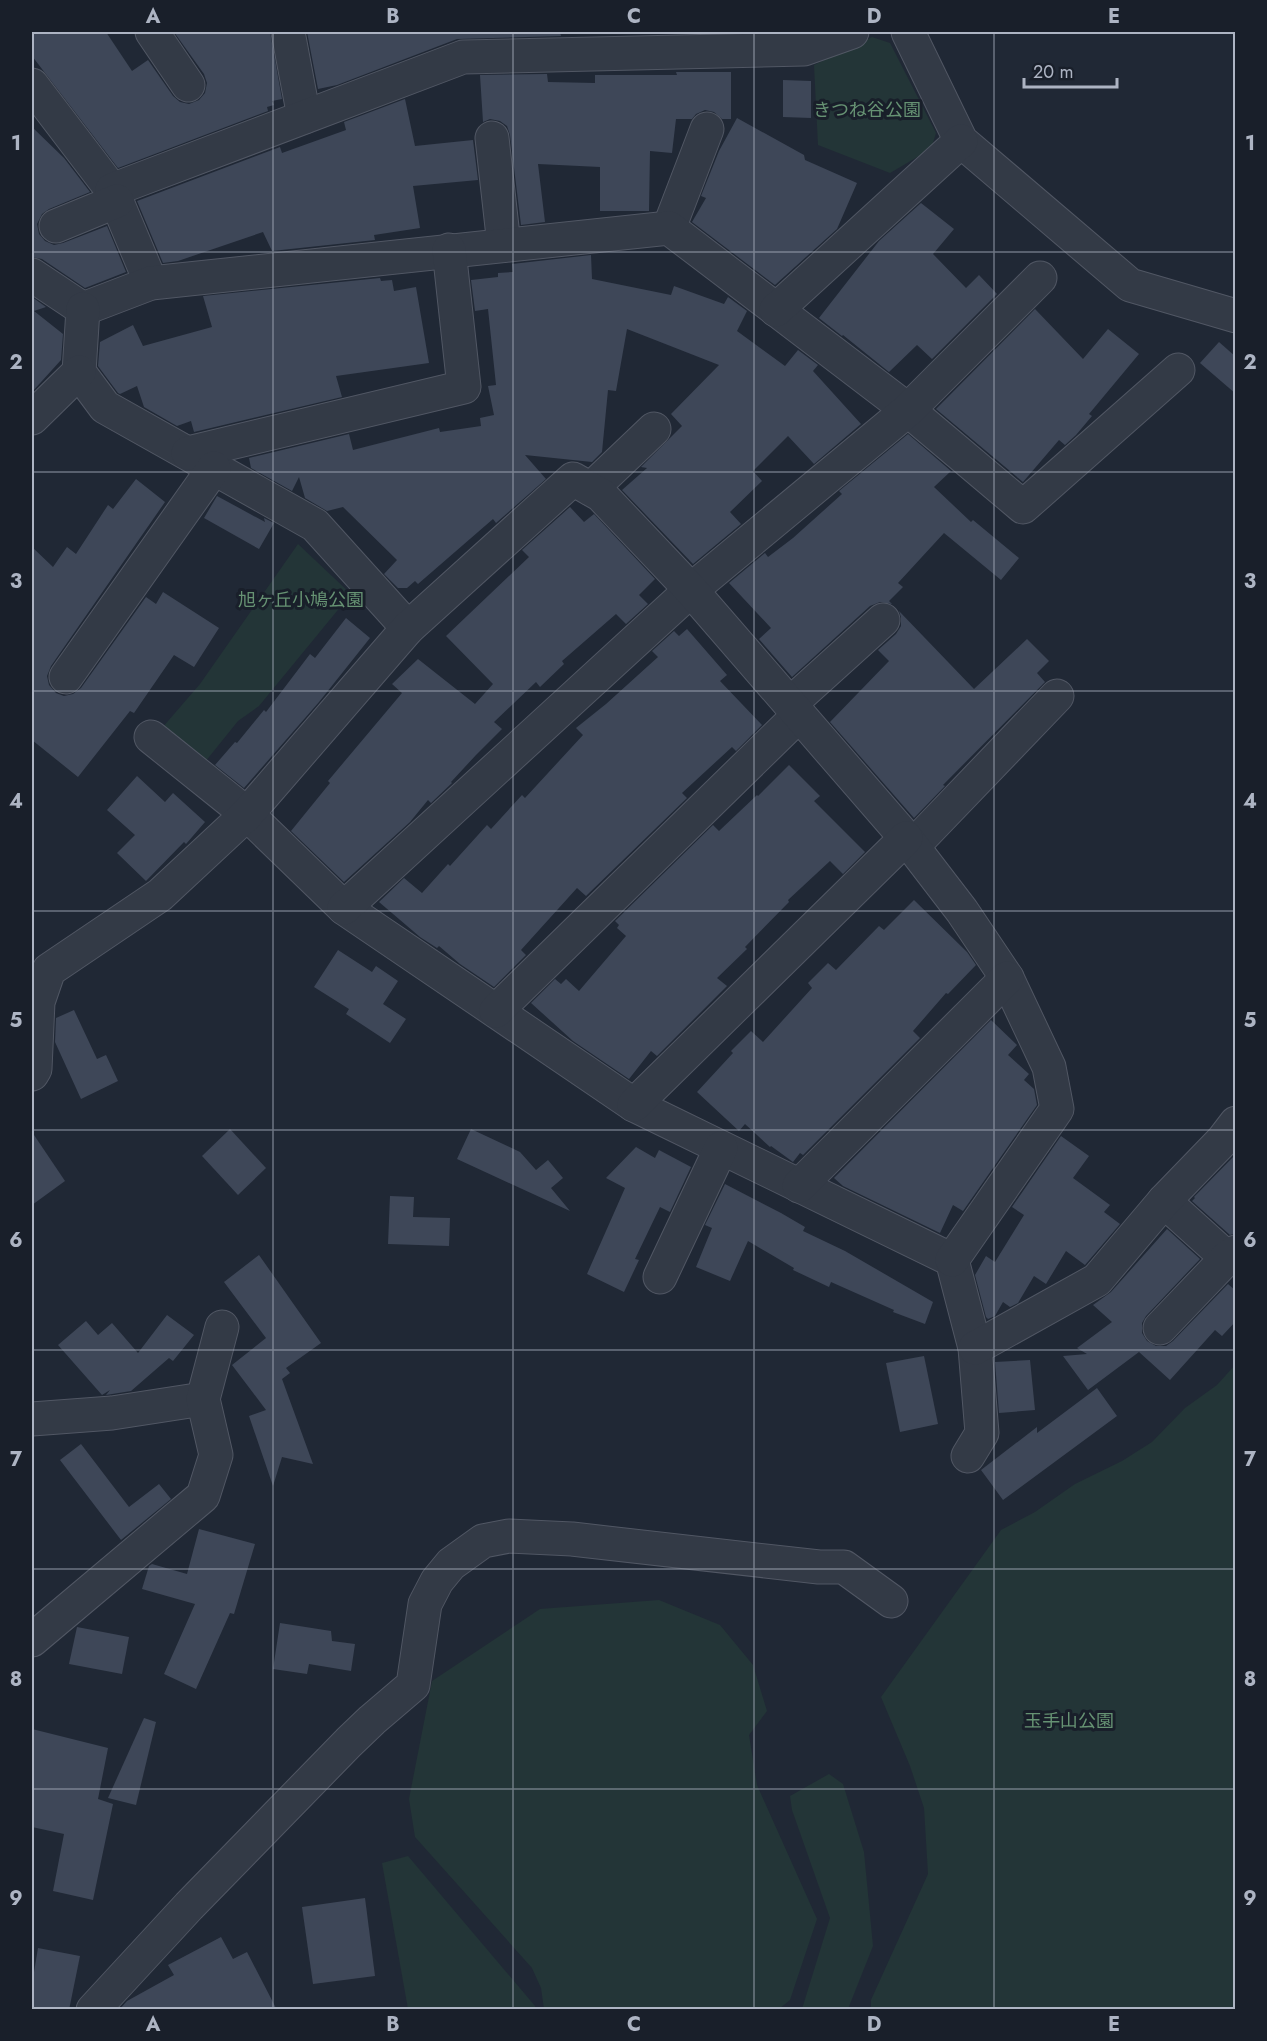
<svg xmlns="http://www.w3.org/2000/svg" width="1267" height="2041" viewBox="0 0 1267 2041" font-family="Jost,'Noto Sans JP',sans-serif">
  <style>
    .green { fill: #233537 }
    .building { fill: #3e4758 }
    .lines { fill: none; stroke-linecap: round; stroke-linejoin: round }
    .minor-casing { stroke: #515764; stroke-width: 35 }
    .minor { stroke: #333a46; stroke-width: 33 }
    .grid { fill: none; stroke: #adb4c3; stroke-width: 1.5; stroke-opacity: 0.55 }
    .labels { text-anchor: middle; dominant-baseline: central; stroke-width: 6; stroke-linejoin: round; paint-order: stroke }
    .park-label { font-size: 18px; fill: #669273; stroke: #191f2a }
    .neatline { fill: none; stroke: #adb4c3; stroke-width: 2 }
    .grid-label { font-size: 20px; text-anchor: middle; font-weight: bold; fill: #adb4c3 }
  </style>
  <rect width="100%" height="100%" fill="#202835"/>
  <!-- green -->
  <g class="green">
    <path d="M872,37l18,6 46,90 -5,16 -41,24 -72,-28 -4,-80z"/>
    <path d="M298,544l53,50 -92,112 -21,15 -33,41 -43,-34 38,-44z"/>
    <path d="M1235,1365v644h-364v-9l57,-126 -4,-66 -14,-42 -29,-69 120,-167 34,-18 40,-28 47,-23 30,-19 33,-34 32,-23z"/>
    <path d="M659,1600l61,25 33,40 14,46 -18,24 8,50 60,134 -27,81 -11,9h-235l-3,-21 -9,-20 -117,-131 -6,-38 23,-118 108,-72z"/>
    <path d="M829,1774l14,10 21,68 9,94 -25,63h-46l28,-91 -38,-108 -2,-14z"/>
    <path d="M408,1856l127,150 1,3h-128l-26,-146z"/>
  </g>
  <!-- building -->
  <g class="building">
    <path d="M32,32h74l26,39 16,-11 25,36 7,6 9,2 10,-4 6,-7 2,-10 -3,-9 -30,-42h96l12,67 -10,2 2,4 -7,2 1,4 -150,57 -86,-112z"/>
    <path d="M307,32h253l1,4 -104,3 -120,46 -19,4z"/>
    <path d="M676,72h55v47h-9l-8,-7 -9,-2 -9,4 -4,5h-16l-4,34 -22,-2 -1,60h-49v-44l-62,-3 7,58 -24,3 -11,-90 -3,-9 -7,-5 -10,-2 -7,3 -3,-47 67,-1 1,8 47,1v-8h82z"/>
    <path d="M783,80l28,1v37l-28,-1z"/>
    <path d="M405,99l10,47 58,-6 5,40 -65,6 7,42 -46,7 1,5 -103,11 -9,-19 -85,29 -15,2 -26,-62 143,-54 2,6 64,-23 -2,-8z"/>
    <path d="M737,118l67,37 1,5 52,23 -20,46 -62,56 -83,-63 14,-24 -5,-2 18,-45z"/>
    <path d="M32,127l32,31 26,34 -41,17 -7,5 -5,10 2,10 6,7 9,4 9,-2 44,-17 19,46 -41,16 -43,-29 -10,-2z"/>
    <path d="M921,203l33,26 -21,25 33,34 13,-13 18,19 -65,65 -15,-14 -28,27 -46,-37 -1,1 -23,-18 60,-77z"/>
    <path d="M591,255l1,24 79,16 3,-9 50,18 4,-7 19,14 -10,20 48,35 13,-16 20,15 -5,6 48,53 -47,40 -26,-28 -35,35 9,10 -32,31 11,12 -48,40 -71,-74 25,-22 -6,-1 41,-41 -11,-12 48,-49 -92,-36 -11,62 -8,-1 -6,62 -10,10 -67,-7 21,24 -50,44 -3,-4 -75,65 -3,-3 -8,7h-9l-14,-14 13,-14 -54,-53 -16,4 -22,-13 -6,-21 -7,14 -41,-23 -2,-10 100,-24 4,16 86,-22 1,4 41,-6 -1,-8 14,-3 -6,-29 8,-1 -8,-76 -13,2 -4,-31 27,-3v-4l15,-1 -1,-8z"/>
    <path d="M380,278l1,3 11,-1 2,11 22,-4 13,76 -93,13 6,21 -148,35 -3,-11 -14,5 -33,-19 -7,-21 -17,8 -2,-1 -20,-27 2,-24 33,-17 10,21 69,-19 -9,-31z"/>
    <path d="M32,297l14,10 -12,4 29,23 -2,26 -29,32z"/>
    <path d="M1035,309l48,50 25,-30 31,25 -50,60 3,2 -16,19 -11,10 -6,-5 -36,42 -87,-73z"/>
    <path d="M1219,342l17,15v37l-36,-31z"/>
    <path d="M908,434l43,37 -17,16 37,35 2,-2 46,38 -18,22 -57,-47 -46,50 5,4 -14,14 3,3 -12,-2 -10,4 -78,71 -33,-38 12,-11 -42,-45 36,-30 3,4 25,-19 49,-44 -3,-3z"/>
    <path d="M136,479l29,23 -114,164 -4,10 2,9 7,8 8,3 9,-2 8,-6 65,-91 10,7 7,-12 56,36 -25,39 -20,-12 -40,58 -4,-2 -52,66 -46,-37v-193l21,20 14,-20 9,7 32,-49 5,4z"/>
    <path d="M217,496l48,26 -1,-4 10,5 -15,26 -55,-31z"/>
    <path d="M570,507l14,15 10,-8 61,65 -16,16 9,9 -22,20 -10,-10 -54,47 2,3 -24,23 -4,-5 -42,40 8,7 -26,26 -25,27 1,1 -21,20 -3,-3 -18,22 -66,60 -53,-51 39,-48 -2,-2 74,-88 -10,-9 26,-25 57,45 18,-20 -47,-48 83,-79 -7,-7z"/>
    <path d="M899,611l75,78 53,-50 22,22 -12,12 8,9 -102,103 2,1 -31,32 -84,-96 59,-61 -11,-11 18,-16 5,-8v-9z"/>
    <path d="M346,618l24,20 -51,64 -75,86 -29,-23 20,-23 2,1 27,-33 2,2 44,-58 5,4z"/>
    <path d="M687,629l40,46 -7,6 42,44 -26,26 -4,-4 -50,46 5,5 -101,98 -9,-8 -56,62 5,5 -32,32 -34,-23 -21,-18 -2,2 -17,-11 -41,-35 25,-24 18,15 26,-29 2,2 37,-41 4,4 31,-34 3,3 58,-63 -7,-7 30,-24 52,-47 -6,-6 22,-20 5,5z"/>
    <path d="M789,765l31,31 -6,5 51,51 -22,22 -13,-13 -42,39 1,2 -44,45 2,2 -30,29 10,8 -70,70 -6,-5 -22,28 -56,-38 -42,-38 24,-24 6,5 5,-5 13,12 47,-55 -9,-8 2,-3 -4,-4 98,-96 6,6 38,-36 1,1z"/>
    <path d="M137,776l28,26 8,-9 32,29 -19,22 -2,-2 -38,39 -29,-28 18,-18 -28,-25z"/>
    <path d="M914,900l53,52 9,13 -28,29 -2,-1 -33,38 7,7 -117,117 -3,-2 -7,9 -22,-16 -1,1 -25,-23 -6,7 -42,-39 36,-39 -2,-2 20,-20 12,11 49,-54 -4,-5 20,-20 8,7 43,-44 5,4z"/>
    <path d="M338,950l34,22 4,-6 22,15 -15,23 23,15 -16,24 -44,-29 3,-5 -35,-22z"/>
    <path d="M74,1010l23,49 9,-4 12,26 -37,18 -26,-57 1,-24z"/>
    <path d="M991,1020l26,25 -9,10 21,19 -5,6 10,9 3,16 -74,106 -10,-6 -13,28 -97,-47 -9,-8z"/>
    <path d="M230,1129l36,39 -28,27 -36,-39z"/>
    <path d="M471,1129l49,23 16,18 12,-10 15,18 -12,10 19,23 -113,-52z"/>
    <path d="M34,1135l31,46 -33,24v-40z"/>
    <path d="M1061,1136l28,20 -16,22 37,27 -6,7 16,12 -35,41 -19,-14 -20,33 -12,-8 -16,27 -8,4 -7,-5 -8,14 -7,3 -2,-2 -11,-42 11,-19 9,6 29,-47 -12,-8z"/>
    <path d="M636,1147l19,11 4,-8 32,17 -21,45 -10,-5 -25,52 4,1 -15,32 -37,-18 38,-86 -19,-10z"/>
    <path d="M1236,1154v79l-6,2 -38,-34 3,-3 -1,-1z"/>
    <path d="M725,1184l56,29 24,14 -2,4 42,20 88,51 -8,22 -32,-12 1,-2 -63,-28 -2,5 -36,-17 1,-2 -46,-27 -18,40 -34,-14 16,-39 -7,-3z"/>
    <path d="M390,1196l24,1 -1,20 37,1 -1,28 -61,-2z"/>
    <path d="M1167,1229l33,30 -54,57 -4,7v10l5,8 9,5h10l7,-5 55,-57 8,7v30l-14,15 -7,-6 -45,50 -31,-28 -51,38 -25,-34 24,-2 -10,-6 35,-26 -19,-17 18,-13z"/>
    <path d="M259,1255l62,88 -35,25 4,5 -8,6 31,85 -31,-7 -9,29 -24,-70 17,-6 -34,-45 34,-27 -42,-56z"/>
    <path d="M167,1315l27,20 -21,26 -4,-3 -38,33 -25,4 4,-5 -8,5 -44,-50 28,-24 12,14 14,-12 26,30z"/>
    <path d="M924,1356l14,68 -38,8 -14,-69z"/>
    <path d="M1030,1360l5,50 -36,3 -4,-51z"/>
    <path d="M1097,1388l20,28 -114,84 -22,-30 56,-43v6z"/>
    <path d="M81,1444l48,63 30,-23 12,15 -50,41 -61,-80z"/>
    <path d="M199,1529l56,15 -21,70 -4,-1 -34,76 -32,-15 31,-70 -53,-15 7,-23 3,-2 35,10z"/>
    <path d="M280,1623l51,8 1,10 23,3 -4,27 -42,-7 -2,10 -34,-5z"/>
    <path d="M77,1627l52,10 -7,37 -53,-10z"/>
    <path d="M144,1718l12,4 -20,83 -28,-7z"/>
    <path d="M32,1729l76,19 -10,51 15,5 -20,96 -40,-9 11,-57 -32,-7z"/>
    <path d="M365,1898l10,78 -62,8 -11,-77z"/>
    <path d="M221,1937l12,22 14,-7 30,58h-158l8,-9 47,-26 -6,-10z"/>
    <path d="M38,1948l42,8 -11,54h-25l-12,-3v-23z"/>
  </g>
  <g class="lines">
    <!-- minor casing -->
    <g class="minor-casing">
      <g id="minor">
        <path d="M152,32l36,53"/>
        <path d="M288,32l16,85"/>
        <path d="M908,32l53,109 169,144 106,31"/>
        <path d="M32,85l80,105 39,93"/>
        <path d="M492,138l12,107"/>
        <path d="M112,190l351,-133 341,-8 48,-17"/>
        <path d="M56,226l61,-25"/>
        <path d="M669,228l38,-99"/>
        <path d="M32,275l51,34"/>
        <path d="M83,309l68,-26 518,-55 239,182 115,97 155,-137"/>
        <path d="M83,309l-4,63 26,35 210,118 93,103"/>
        <path d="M776,310l185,-169"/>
        <path d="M32,418l47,-46"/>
        <path d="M188,453l276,-66 -15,-137"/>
        <path d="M591,489l63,-60"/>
        <path d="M66,677l148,-209"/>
        <path d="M790,704l93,-84"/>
        <path d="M151,737l96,77 97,94 290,197 318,155 23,88 7,85 -14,23"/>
        <path d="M912,847l145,-151"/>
        <path d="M344,908l347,-318 217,-180 132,-132"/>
        <path d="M496,1011l303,-296"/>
        <path d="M32,1074l3,-5 3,-67 11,-32 111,-75 87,-81 161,-186 165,-149 28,16 90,95 215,248 56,73 45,67 42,89 8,42 -105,151"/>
        <path d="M634,1105l272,-267"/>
        <path d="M799,1186l208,-208"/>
        <path d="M1164,1201l63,57"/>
        <path d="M660,1277l61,-129"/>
        <path d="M1160,1328l67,-70 9,-6"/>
        <path d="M975,1348l122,-68 67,-79 59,-61 13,-17"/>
        <path d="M32,1419l80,-6 91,-14"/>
        <path d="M32,1640l171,-144 13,-41 -13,-56 19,-72"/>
        <path d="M93,2010l96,-104 160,-164 23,-22 41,-35 12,-81 12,-23 14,-17 32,-23 26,-5 63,3 247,28h25l47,34"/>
      </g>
    </g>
    <!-- minor -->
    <use href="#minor" class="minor"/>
  </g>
  <!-- grid -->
  <path class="grid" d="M273,32v1978M513,32v1978M754,32v1978M994,32v1978M32,252h1204M32,472h1204M32,691h1204M32,911h1204M32,1130h1204M32,1350h1204M32,1569h1204M32,1789h1204"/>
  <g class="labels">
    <!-- park labels -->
    <g class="park-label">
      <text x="867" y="110">きつね谷公園</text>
      <text x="301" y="600">旭ヶ丘小鳩公園</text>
      <text x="1069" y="1721">玉手山公園</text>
    </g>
  </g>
  <!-- border -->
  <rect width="1267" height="2041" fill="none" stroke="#191f2a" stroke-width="66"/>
  <!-- scale -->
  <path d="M1024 78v9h93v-9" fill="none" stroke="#adb4c3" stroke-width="3"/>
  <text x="1033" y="78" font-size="18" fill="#adb4c3" stroke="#191f2a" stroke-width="4.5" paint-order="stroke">20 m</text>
  <rect x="33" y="33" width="1201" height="1975" class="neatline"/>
  <g class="grid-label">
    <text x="153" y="23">A</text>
    <text x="393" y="23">B</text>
    <text x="634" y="23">C</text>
    <text x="874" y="23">D</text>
    <text x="1114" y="23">E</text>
    <text x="16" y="150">1</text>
    <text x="1250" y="150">1</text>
    <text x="16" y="369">2</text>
    <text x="1250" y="369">2</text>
    <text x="16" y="588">3</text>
    <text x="1250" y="588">3</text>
    <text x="16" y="808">4</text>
    <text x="1250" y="808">4</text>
    <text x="16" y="1027">5</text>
    <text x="1250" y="1027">5</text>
    <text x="16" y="1247">6</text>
    <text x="1250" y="1247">6</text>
    <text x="16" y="1466">7</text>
    <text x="1250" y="1466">7</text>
    <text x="16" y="1686">8</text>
    <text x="1250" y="1686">8</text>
    <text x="16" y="1905">9</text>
    <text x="1250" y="1905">9</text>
    <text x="153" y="2031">A</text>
    <text x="393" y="2031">B</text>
    <text x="634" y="2031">C</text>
    <text x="874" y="2031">D</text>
    <text x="1114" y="2031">E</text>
  </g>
</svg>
